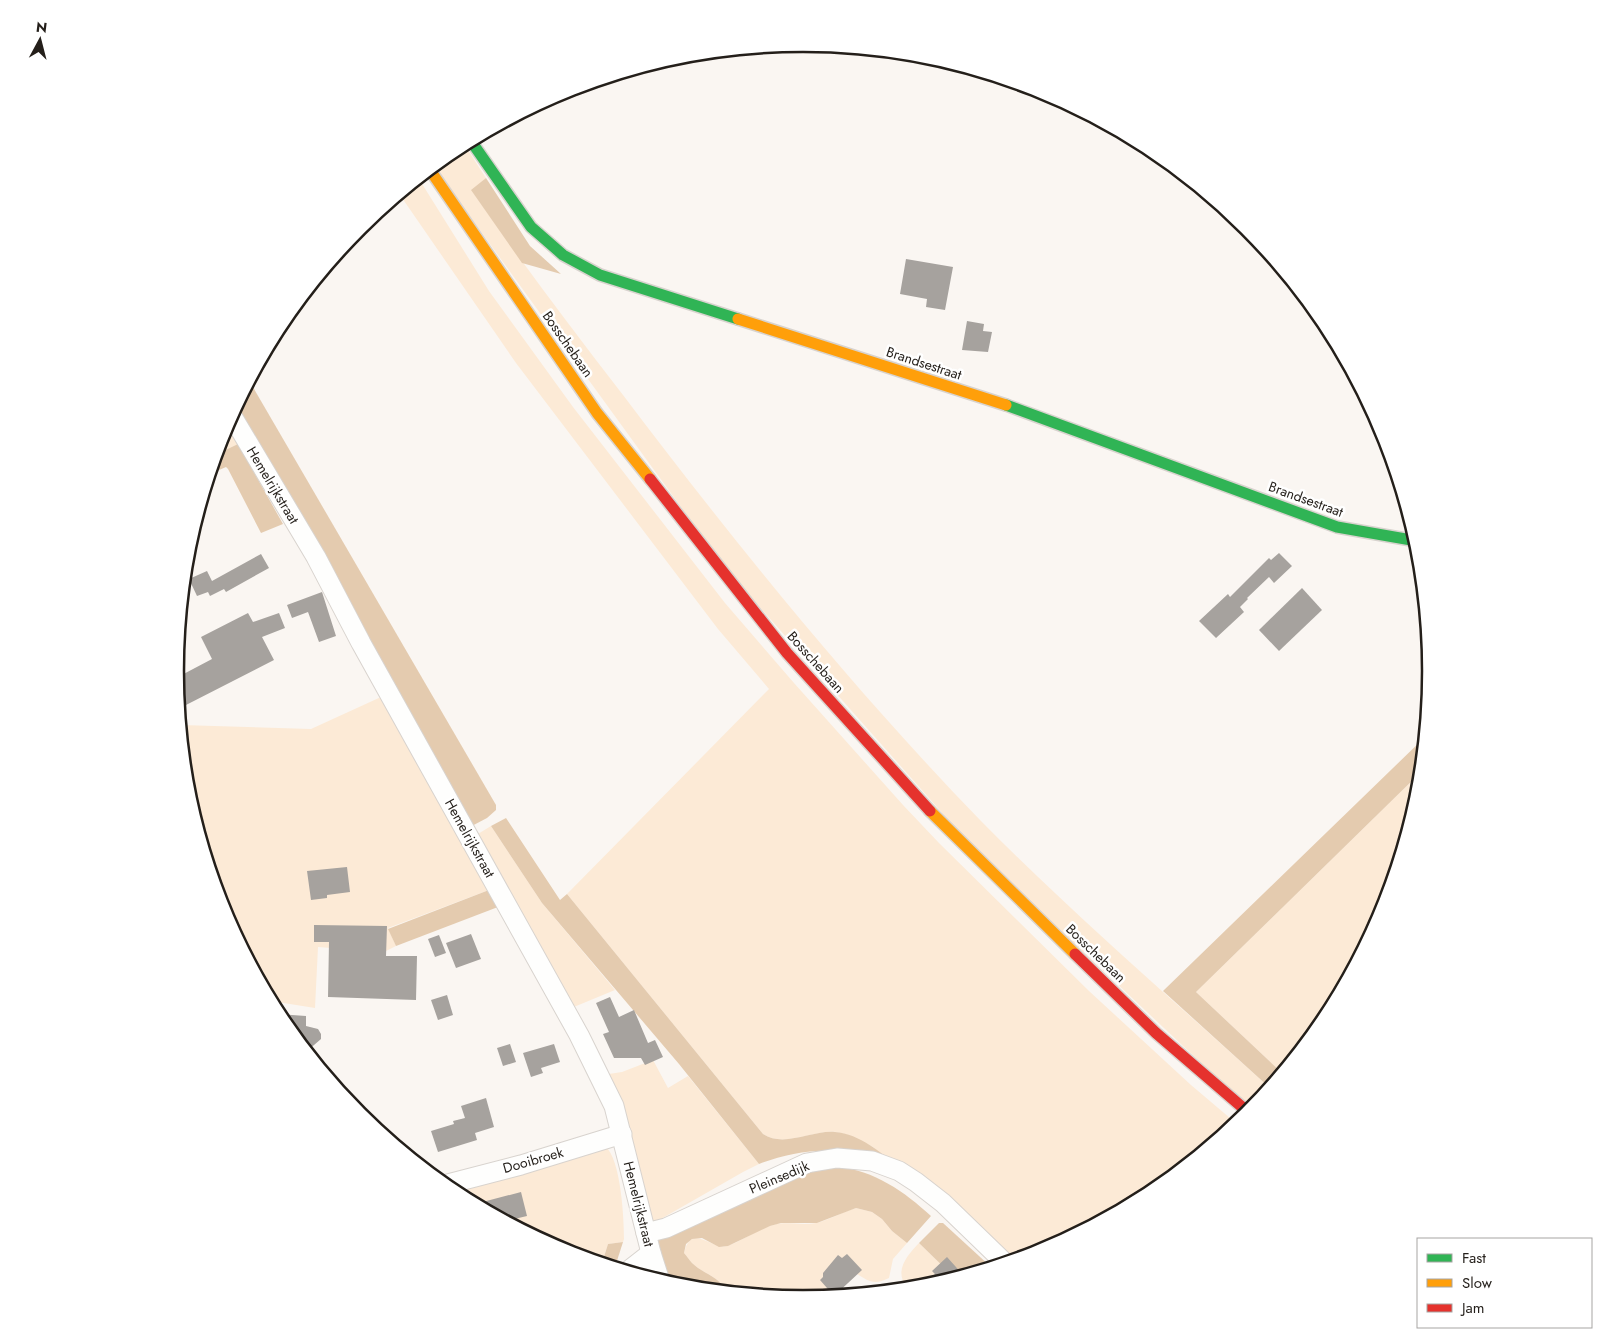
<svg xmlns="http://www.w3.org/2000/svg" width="1607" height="1343" viewBox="0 0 1607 1343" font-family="Jost,sans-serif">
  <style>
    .green { fill: #fcead6 }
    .forest { fill: #e4cbaf }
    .building { fill: #a6a29e }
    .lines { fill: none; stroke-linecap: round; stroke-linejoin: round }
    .street-casing { stroke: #d8d3ce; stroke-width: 21 }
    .fast-casing { stroke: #d8d3ce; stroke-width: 14 }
    .slow-casing { stroke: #d8d3ce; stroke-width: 14 }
    .jam-casing { stroke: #d8d3ce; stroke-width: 14 }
    .street { stroke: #fefefd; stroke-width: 19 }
    .fast { stroke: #30b455; stroke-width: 11 }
    .slow { stroke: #ff9f0a; stroke-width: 11 }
    .jam { stroke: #e5322d; stroke-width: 11 }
    .labels { text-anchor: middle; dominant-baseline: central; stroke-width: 5; stroke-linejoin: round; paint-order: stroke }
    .street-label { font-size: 14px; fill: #241f1a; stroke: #fff }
    .rim { fill: none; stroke: #241f1a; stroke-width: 2.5 }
  </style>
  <rect width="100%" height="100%" fill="#faf6f2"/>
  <!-- green -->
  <g class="green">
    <path d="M464,144l22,34 -14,13c48,69 99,137 151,204 112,148 228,292 358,426 92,93 192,179 289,267l-19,22 -276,-260 -249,-281 -292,-402 21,-18z"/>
    <path d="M419,179l70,112 84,116 152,196 69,80 109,122 36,38 150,148 102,94 46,39 -85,70 -109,58 -34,10 -136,-115c-12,-6 -23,-13 -37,-15 -23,-2 -52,16 -73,2l-196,-240 202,-205 -51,-60 -202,-266 -116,-168z"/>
    <path d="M227,425l11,19 -21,10z"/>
    <path d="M381,697l108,193 -101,38 8,18 -12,6 -66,-5 -3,61 -44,-7 -48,-90 -35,-117 -7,-69 130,4z"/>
    <path d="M1421,772l-2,22 -36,118 -58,108 -43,53 -86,-81z"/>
    <path d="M491,826l51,77 73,87 -46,19 -96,-172z"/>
    <path d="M653,1060l15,28 20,-12 71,88 -16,8 -98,56 -43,-153 20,-3z"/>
    <path d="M605,1146c16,13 19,72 19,93l-1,3 -15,2 -6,19 -39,-12 -109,-58v-3z"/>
    <path d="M856,1208l16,4 10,7 10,12 15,12 -14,16 -4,19c-16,8 -20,3 -34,-5l-26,24 -26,2 -77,-7c-6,-16 -23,-18 -34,-29 -3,-3 -5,-7 -8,-10 7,-31 27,-3 43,-7 16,-5 30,-17 46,-21 14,-4 28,1 43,-2 13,-3 26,-11 40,-15z"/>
    <path d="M919,1243l36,35 -29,9 -19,2c-13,-19 -1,-32 12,-46z"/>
  </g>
  <!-- forest -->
  <g class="forest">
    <path d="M486,178l44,68 31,28 -39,-11 -51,-73z"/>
    <path d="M250,382l246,423v5l-9,8 -19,10 -234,-416z"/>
    <path d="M238,444l45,80 -22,9 -33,-64 -2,-2 -16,7 7,-20z"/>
    <path d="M1425,737l-4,35 -225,220 86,81 -12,15 -107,-97z"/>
    <path d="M506,818l54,82 7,-6 196,240c21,14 49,-4 72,-2 25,2 46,21 64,35 -17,-5 -35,-12 -52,-15 -30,-4 -60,1 -88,12l-80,-100 -137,-161 -51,-77z"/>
    <path d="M489,890l9,17 -102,39 -8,-17z"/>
    <path d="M794,1167c14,0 29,-1 43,0 37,3 68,25 94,49l-24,27 -15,-12 -10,-12 -10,-7 -16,-4 -39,15h-36l-11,3 -42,20 -9,1 -17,-9 -10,1 -6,5 -2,9c3,3 5,7 8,10 11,11 28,13 34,29l-45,-5 -14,-4 -21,-42z"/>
    <path d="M939,1223h4l48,44 -36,11 -36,-35z"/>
    <path d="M623,1242l-8,25 -13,-4 6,-19z"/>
  </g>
  <!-- building -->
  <g class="building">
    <path d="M906,259l47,8 -8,43 -19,-3 1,-8 -27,-5z"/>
    <path d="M967,321l17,3 -1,7 9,1 -4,20 -26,-2z"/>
    <path d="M1279,553l13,13 -18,17 -5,-6 -22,21 1,1 -8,8 4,5 -28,26 -17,-17 29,-27 2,3 39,-39 2,2z"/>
    <path d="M261,554l8,14 -43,24 -2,-3 -14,7 -2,-4 -11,4 -8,-17 18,-8 5,10z"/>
    <path d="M1302,588l20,22 -43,41 -20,-21z"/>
    <path d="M322,592l14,44 -17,6 -11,-30 -16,6 -5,-13z"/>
    <path d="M248,613l5,9 26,-9 6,15 -23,9 12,23 -88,45 -9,-17 -1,-10 36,-19 -11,-22z"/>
    <path d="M347,867l3,25 -23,3v3l-16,2 -4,-29z"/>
    <path d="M314,925l73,1 -1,30h31l-1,44 -88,-3 1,-55h-15z"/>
    <path d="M471,934l10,25 -25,9 -10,-25z"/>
    <path d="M439,935l7,18 -11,4 -7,-18z"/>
    <path d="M447,995l6,20 -15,5 -7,-20z"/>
    <path d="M610,997l9,20 15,-7 14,33 7,-3 8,17 -18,8 -4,-7h-27l-11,-24 6,-2 -13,-29z"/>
    <path d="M278,1014l28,2v10l12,3 3,5v5l-14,12z"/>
    <path d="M510,1044l6,18 -13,4 -6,-18z"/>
    <path d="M554,1044l6,18 -19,6 2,5 -12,4 -8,-24z"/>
    <path d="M486,1098l8,29 -19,6 2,7 -39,12 -7,-21 23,-7 -1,-3 12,-3 -4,-12z"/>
    <path d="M521,1192l6,24 -21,5 -31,-17z"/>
    <path d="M847,1254l15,16 -28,26 -14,-16 3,-3v-4l15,-18 4,3z"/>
    <path d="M947,1257l17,19 -43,12 14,-14 -3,-3z"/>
  </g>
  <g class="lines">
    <!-- street casing -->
    <g class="street-casing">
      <g id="street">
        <path d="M232,416l84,141 45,86 218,392 35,71 37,147 9,28"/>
        <path d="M444,1185l77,-20 101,-31"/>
        <path d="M646,1233l20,-5 141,-65 30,-5 35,3 27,10 17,11 27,21 62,60"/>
        <path d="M628,1271l23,-18"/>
      </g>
    </g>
    <!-- fast casing -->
    <g class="fast-casing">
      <g id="fast">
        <path d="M471,141l60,86 32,28 37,20 138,44"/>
        <path d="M1006,405l331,122 80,14"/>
      </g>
    </g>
    <!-- slow casing -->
    <g class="slow-casing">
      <g id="slow">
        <path d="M430,170l167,243 53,66"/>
        <path d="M738,319l268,86"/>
        <path d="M930,811l145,143"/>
      </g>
    </g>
    <!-- jam casing -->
    <g class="jam-casing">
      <g id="jam">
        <path d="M650,479l137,174 143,158"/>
        <path d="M1075,954l81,79 93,80"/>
      </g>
    </g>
    <!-- street -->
    <use href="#street" class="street"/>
    <!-- fast -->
    <use href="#fast" class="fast"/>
    <!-- slow -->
    <use href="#slow" class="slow"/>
    <!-- jam -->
    <use href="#jam" class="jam"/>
  </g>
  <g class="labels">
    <!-- street labels -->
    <g class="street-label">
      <text transform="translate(568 344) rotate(55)">Bosschebaan</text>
      <text transform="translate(924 363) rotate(18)">Brandsestraat</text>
      <text transform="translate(273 485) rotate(59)">Hemelrijkstraat</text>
      <text transform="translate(1306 499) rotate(20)">Brandsestraat</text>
      <text transform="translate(816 662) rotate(48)">Bosschebaan</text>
      <text transform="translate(470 838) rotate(61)">Hemelrijkstraat</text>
      <text transform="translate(1096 953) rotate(44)">Bosschebaan</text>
      <text transform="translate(533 1160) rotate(-16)">Dooibroek</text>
      <text transform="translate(779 1177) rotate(-23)">Pleinsedijk</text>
      <text transform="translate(639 1204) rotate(76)">Hemelrijkstraat</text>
    </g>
  </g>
  <!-- crop -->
  <path d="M0 0H1607V1343H0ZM184 671a619 619 0 1 1 1238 0a619 619 0 1 1-1238 0Z" fill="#fff" fill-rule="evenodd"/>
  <path class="rim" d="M184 671a619 619 0 1 1 1238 0a619 619 0 1 1-1238 0Z"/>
  <!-- legend -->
  <rect x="1417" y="1238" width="175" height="90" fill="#ffffff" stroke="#a7a5a3"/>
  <rect x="1427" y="1254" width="25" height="8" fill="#30b455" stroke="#a7a5a3"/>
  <text x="1462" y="1263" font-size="15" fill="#241f1a">Fast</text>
  <rect x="1427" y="1279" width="25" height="8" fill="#ff9f0a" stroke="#a7a5a3"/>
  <text x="1462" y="1288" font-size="15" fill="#241f1a">Slow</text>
  <rect x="1427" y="1304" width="25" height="8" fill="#e5322d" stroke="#a7a5a3"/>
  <text x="1462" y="1313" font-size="15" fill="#241f1a">Jam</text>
  <!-- north arrow -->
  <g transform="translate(40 40) rotate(7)" stroke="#ffffff" stroke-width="4" paint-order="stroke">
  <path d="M0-4L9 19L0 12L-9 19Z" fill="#241f1a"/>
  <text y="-8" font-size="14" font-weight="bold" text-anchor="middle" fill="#241f1a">N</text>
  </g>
</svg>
